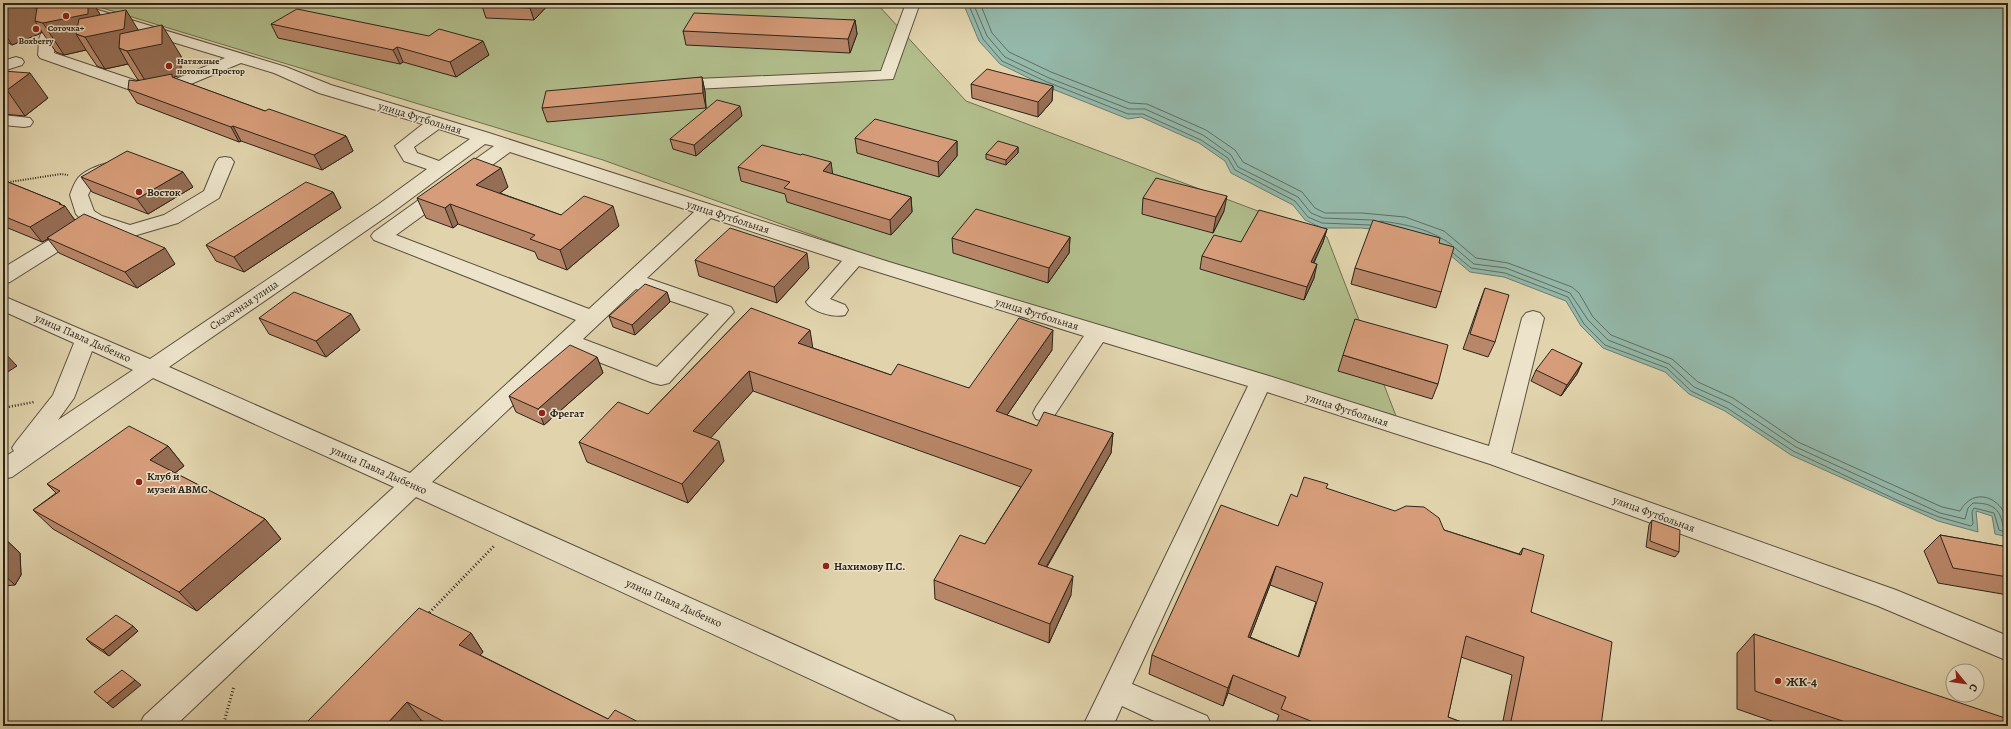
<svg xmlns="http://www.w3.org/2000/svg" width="2011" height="729" viewBox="0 0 2011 729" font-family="Alegreya,serif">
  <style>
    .green { fill: #b1bd8b; stroke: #6f7052 }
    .water { fill: #94b8aa; stroke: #6b7d70 }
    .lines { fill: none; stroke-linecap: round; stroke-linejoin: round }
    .shore { stroke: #606e62; stroke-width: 1 }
    .minor-casing { stroke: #5a503f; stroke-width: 2 }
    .path-far2 { stroke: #2d241a; stroke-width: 2; stroke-dasharray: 1 1.5; stroke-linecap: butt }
    .path-far1 { stroke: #2d241a; stroke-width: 2.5; stroke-dasharray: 1 2; stroke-linecap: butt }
    .path { stroke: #2d241a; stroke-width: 3; stroke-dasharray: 1 2.5; stroke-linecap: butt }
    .minor { fill: #ece3ca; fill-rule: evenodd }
    .wall { fill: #b98769; stroke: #2d241a; fill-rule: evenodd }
    .shaded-wall { fill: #966e55; stroke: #2d241a }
    .building { fill: #d79d7a; stroke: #2d241a; fill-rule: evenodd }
    .poi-dot { fill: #8f2418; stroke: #ece3ca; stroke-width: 1.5 }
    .labels { text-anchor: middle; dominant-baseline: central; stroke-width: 3; stroke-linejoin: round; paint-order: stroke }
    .far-poi-label { font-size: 9px; font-weight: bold; fill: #2d241a; stroke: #ece3ca }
    .street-label { font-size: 11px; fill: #2d241a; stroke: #ece3ca }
    .poi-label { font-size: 11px; font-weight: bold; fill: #2d241a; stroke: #ece3ca; text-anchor: start }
    .near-poi-label { font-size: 13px; font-weight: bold; fill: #2d241a; stroke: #ece3ca; text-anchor: start }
  </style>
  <rect width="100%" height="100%" fill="#e1d4ad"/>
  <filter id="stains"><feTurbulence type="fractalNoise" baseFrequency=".005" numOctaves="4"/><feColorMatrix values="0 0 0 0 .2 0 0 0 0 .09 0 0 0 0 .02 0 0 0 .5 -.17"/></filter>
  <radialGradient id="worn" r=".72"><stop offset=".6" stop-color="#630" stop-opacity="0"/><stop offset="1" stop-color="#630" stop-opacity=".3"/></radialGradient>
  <!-- green -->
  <path class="green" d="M86,3h724l69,3 87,95 361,136 69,179 -512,-155 -281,-101z"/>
  <!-- water -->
  <path class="water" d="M963,3h1045v534l-13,-3 -3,-18 -16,-5 2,21 -40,-11 -147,-66 -66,-44 -36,-17 -24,-22 -62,-24 -22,-22 -15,-25 -62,-24 -34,-5 -34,-29 -36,-11 -39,-4h-39l-17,-8 -12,-15 -62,-32 -6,-12 -26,-18 -58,-26 -13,2 -83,-33 -45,-22 -21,-23z"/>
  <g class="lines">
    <!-- shore -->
    <g class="shore">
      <path d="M968,3l15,36 19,22 45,21 81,32h15l58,26 27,18 7,12 60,31 13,16 14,6 48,2"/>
      <path d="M973,3l14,33 18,21 44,21 80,31h16l58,26 28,20 7,12 60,30 13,16 12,5 49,2"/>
      <path d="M980,3l12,30 17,19 42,20 79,31 17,1 59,26 29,20 8,12 59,30 13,16 10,5h37l43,4 39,14 32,27 32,5 64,24 7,6 14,24 18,18 61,24 26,23 35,16 65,44 144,65 18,4c14,-25 41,-14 48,10"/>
      <path d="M1380,221c26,3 50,8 72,24"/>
      <path d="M1455,248l19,16 32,4 64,25 18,27 20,20 61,24 25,23 36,16 66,44 144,66 25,6 3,-11 5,-5c19,0 27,5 30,23l5,1"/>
      <path d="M1453,253l18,15 34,5 63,24 16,27 21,21 62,23 24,23 36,17 66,43 106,50 40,16 32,9 2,-2 -1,-12 2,-4 20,5 5,17 9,3"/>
    </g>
    <!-- minor casing -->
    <g class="minor-casing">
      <g id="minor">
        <path d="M52,3h23l211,64 45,18 158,48 400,129 380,114 220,70 33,-128 4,-5 7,-2 7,2 4,5 -33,135 385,137 112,46v25l-130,-55 -388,-142 -223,-72 -135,292 75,32 5,10h-47l-43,-20 -9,20h-30l165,-340 -145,-44 -51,77 -8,2 -8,-2 -3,-6 3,-6 48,-71 -225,-70 -29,33 15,6 3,5 -3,5c-11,3 -33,-3 -39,-13l36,-41 -131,-43 -64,60 84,29 3,5 -65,71 -8,2 -8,-2 -83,-32 -138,131 521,234 5,10h-46l-496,-229 -241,229h-36l5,-10 250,-229 -241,-109 -141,99 -9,2v-21l11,-7 -2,-3 4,-6 37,-47 21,-52 -71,-32v-15l147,63 229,-155 48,-35 -23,-8 -9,-15 28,-22 -104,-31 -45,-20 -33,-10 -55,23 -41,8 -6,-1 -99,-35 -2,-3c1,-6 0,-14 2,-19 3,-8 29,-14 35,-12l3,3 -3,3 -19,8 -2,15 92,31 30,-5 49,-21 -171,-52zM439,129l31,10 -31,22 -22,-8 -3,-6zM485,144l9,2 -120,86 -3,4 3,4 202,80 -166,153 -241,-106 224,-155zM510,152l184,60 -105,97 -193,-74zM636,289l73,25 -52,53 -74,-28zM92,351l41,19 -75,50 16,-22z"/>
        <path d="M906,3h14l-27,76 -219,11 -6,-2 -2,-3 2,-3 6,-2 207,-9z"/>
        <path d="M16,57l6,2 2,3 -2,3 -19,6v-10z"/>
        <path d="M3,115l27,3 3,4 -3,4 -6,1 -21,-2z"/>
        <path d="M225,157l6,1 3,4 -15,36 -41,25 -48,14 -33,-10 -87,55 -7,2v-16l79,-48 -6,-6 -6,-19c2,-6 5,-13 8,-17 7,-8 28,-17 38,-15l3,4 -3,4 -22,12 -6,12 6,16 8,5 28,9 34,-10 40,-24 12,-29 3,-4z"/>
      </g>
    </g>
    <!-- path-far2 -->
    <path class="path-far2" d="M3,183l58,-9 7,1"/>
    <!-- path-far1 -->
    <path class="path-far1" d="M3,408l31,-6"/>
    <!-- path -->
    <g class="path">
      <path d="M427,615l68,-70"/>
      <path d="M223,726l11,-40"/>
    </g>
    <!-- minor -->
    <use href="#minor" class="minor"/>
  </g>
  <!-- wall -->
  <g class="wall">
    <path d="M3,3l34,6 22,-6h34l7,12 38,15 43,26v19l-7,2v1l91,33 81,25 7,15 -31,19 -81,-29 -2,1 -102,-39 -9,-14 8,-8 3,-1h-1l-10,-16 -23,5 -8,-3 -11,-16 -22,5 -8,-3 -14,-20 -3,2 -27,11 -9,-5z"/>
    <path d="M550,3l-16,17 -48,-2 -4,-12z"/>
    <path d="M855,20l2,14 -7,19 -164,-8 -3,-14z"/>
    <path d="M271,24l218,31 -33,22 -53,-15 -3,2 -122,-26z"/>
    <path d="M3,71l45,27 -23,18 -22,-2z"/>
    <path d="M702,77l3,15 1,16 -159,14 -5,-14z"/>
    <path d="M971,84l82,2 -1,15 -14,16 -66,-19z"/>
    <path d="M742,116l-46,40 -23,-7 -3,-10z"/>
    <path d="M855,138l102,3v15l-18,21 -82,-24z"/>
    <path d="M1018,147v6l-12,12 -20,-6v-5z"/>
    <path d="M738,167l95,7 78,23 1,15 -21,23 -104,-33 -2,-8 -44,-13z"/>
    <path d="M81,177l112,10 -45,27 -56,-22z"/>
    <path d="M3,180l57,23 15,17 100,44 -38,24 -78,-35 -11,-14 -6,3 -39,-16z"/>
    <path d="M508,187l-8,6 61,22 58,11 -52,44 -29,-11 -3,-7 -77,-28 -5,4 -27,-10 -9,-20z"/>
    <path d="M333,192l8,16 -97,64 -28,-11 -10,-16z"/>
    <path d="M1143,198l81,13 -11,22 -71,-19z"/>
    <path d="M1327,229l-4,13 -9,21v15l-10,22 -104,-31 2,-13 39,-14z"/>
    <path d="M1070,237l-1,16 -21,30 -95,-30 -1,-15z"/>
    <path d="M1439,243l2,49 -5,16 -85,-24 4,-16z"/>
    <path d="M695,260l114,8 -32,35 -78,-27z"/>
    <path d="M1485,288l10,54 -7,15 -25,-8 16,-45z"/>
    <path d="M667,292l3,10 -35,33 -22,-8 -4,-11z"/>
    <path d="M751,308l62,40 78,27 78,13 83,-38 -45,65 30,11 76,7 -2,20 -64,114 24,28 -22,48 -114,-44 -1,-19 51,-36 36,-57 -268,-96 -43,47 14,23 -36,42 -101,-41 -8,-20 69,-28z"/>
    <path d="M259,318l101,12 -34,27 -57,-23z"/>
    <path d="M1343,355l95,29 -6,15 -94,-28z"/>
    <path d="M597,357l6,16 -59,52 -28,-13 -7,-16z"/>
    <path d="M1582,363l-5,11 -16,22 -30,-15 5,-11z"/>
    <path d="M168,446l16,20 -9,7 90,46 16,20 -84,72 -144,-82 -20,-19 23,-17 -9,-9z"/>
    <path d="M1327,489l117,41 75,24 4,-6 8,64 70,114h-99l10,-51 -51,-18 -13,60 24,9h-197l4,-11 -51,-22 -5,13 -74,-32 3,-19 126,-129 19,-29zM1270,585l46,17 -18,55 -48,-20z"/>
    <path d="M1652,520l27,32 -4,5 -29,-10 3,-22z"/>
    <path d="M1940,535l68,12v48l-70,-12 -14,-32z"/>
    <path d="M3,537l17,16 1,22 -6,10 -12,1z"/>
    <path d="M138,631l-29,25 -18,-12 -5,-5z"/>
    <path d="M471,633l12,19 -3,3 128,64 38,7h-214l-11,-6 -118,6z"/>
    <path d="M1754,634l254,92h-222l-49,-17v-56z"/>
  </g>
  <!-- shaded-wall -->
  <g class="shaded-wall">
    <path d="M19,3h13l14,20 42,-20h5l15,24 18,-17 19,31 17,-16 19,31v19l-7,2 7,12 -35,-7 -19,-31 -8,-3 9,16 -23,5 -20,-32 -9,-3 10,16 -22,5 -21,-32 -8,-2 7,11 -3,2 -27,11 -9,-14v-22z"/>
    <path d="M535,3h15l-16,17 -4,-12z"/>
    <path d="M855,20l2,14 -7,19 -2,-14z"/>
    <path d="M483,41l6,14 -33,22 -6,-15z"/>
    <path d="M397,47l6,15 -3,2 -7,-14z"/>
    <path d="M30,73l18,25 -23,18 -18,-26z"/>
    <path d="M702,77l3,15 1,16 -3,-15z"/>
    <path d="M1053,86l-1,15 -14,16v-15z"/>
    <path d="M740,106l2,10 -46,40 -2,-11z"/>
    <path d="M233,126l8,15 -2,1 -8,-15z"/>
    <path d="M346,136l7,15 -31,19 -8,-15z"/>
    <path d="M957,141v15l-18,21 -1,-15z"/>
    <path d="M1018,147v6l-12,12v-5z"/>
    <path d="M831,162l2,14 -10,-5z"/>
    <path d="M501,168l7,19 -24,18 -8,-20z"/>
    <path d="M183,172l10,15 -45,27 -11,-15z"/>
    <path d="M333,192l8,16 -97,64 -10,-15z"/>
    <path d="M1227,196l-3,15 -11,22 3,-16z"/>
    <path d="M911,197l1,15 -21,23 -1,-15z"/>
    <path d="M60,203l3,4 2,-1 11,16 -29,16 1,1 -6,3 -12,-15z"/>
    <path d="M450,204l8,20 -5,4 -8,-20z"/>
    <path d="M613,206l6,20 -52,44 -7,-20z"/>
    <path d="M1327,229l-4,13 -16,34 4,-14z"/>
    <path d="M1070,237l-1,16 -21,30 1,-15z"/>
    <path d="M165,248l10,16 -38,24 -12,-16z"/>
    <path d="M807,253l2,15 -32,35 -3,-16z"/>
    <path d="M1317,264l-3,14 -10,22 3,-13z"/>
    <path d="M667,292l3,10 -35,33 -3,-10z"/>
    <path d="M351,314l9,16 -34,27 -10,-16z"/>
    <path d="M810,330l3,19 -15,-6z"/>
    <path d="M1053,330l-1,20 -56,81v-20z"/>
    <path d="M3,351l14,15 -14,9z"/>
    <path d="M597,357l6,16 -59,52 -6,-16z"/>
    <path d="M1582,363l-5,11 -16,22 6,-11z"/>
    <path d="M749,371l4,20 -54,60 -6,-20z"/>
    <path d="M1113,433l-2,20 -74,130 1,-19z"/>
    <path d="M719,441l5,20 -36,42 -6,-19z"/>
    <path d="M168,446l16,20 -18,14 -16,-20z"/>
    <path d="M265,519l16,20 -84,72 -18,-19z"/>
    <path d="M3,537l17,16 1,22 -6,10 -12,-11z"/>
    <path d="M1276,566l-6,19 -27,71 5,-19z"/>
    <path d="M1073,576l-2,19 -22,48 1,-19z"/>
    <path d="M133,626l5,5 -29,25 -6,-6z"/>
    <path d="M471,633l12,19 -11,12 -13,-19z"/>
    <path d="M1233,675l-5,18 -5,13 5,-18z"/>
    <path d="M135,680l6,5 -28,23 -6,-5z"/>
    <path d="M407,702l14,18 -5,6h-31z"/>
  </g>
  <!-- building -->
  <g class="building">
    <path d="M3,3h16l-16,6z"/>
    <path d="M59,3h29v11l-45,9 -8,-2 2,-13z"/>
    <path d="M484,3h51l-5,5 -48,-2z"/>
    <path d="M297,9l132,27 10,-7 44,12 -33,21 -53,-15 -4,3 -122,-26z"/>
    <path d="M126,10l-2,19 -39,8 -9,-3 3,-15z"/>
    <path d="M694,13l161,7 -7,19 -165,-8z"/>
    <path d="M162,25v19l-35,7 -8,-3 1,-14z"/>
    <path d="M987,69l66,17 -15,16 -67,-18z"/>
    <path d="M3,71l27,2 -23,17h-4z"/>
    <path d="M172,74v3l93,34 4,-2 77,27 -32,19 -81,-29 -2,1 -103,-38 1,-9 7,1z"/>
    <path d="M702,77l1,16 -161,15 4,-17z"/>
    <path d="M717,100l23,6 -46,39 -24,-6z"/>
    <path d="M875,119l82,22 -19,21 -83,-24z"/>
    <path d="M998,141l20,6 -12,13 -20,-6z"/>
    <path d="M762,145l39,10 1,-1 29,8 -8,9 88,26 -21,23 -106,-32 6,-6 -52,-15z"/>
    <path d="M127,151l56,21 -46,27 -56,-22z"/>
    <path d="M474,158l27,10 -25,17 85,30 23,-19 29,10 -53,44 -30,-11 5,-4 -85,-31 -5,4 -28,-10z"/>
    <path d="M1156,178l71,18 -11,21 -73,-19z"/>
    <path d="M3,180l57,23 -1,1 6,2 -35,21 -27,-11z"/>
    <path d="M306,182l27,10 -99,65 -28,-12z"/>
    <path d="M976,209l94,28 -21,31 -97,-30z"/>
    <path d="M1259,210l68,19 -16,33 6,2 -10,23 -105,-31 12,-21 27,7z"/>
    <path d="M84,214l81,34 -40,24 -78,-34z"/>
    <path d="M1373,220l67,18 -1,5 15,4 -13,45 -86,-24z"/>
    <path d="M730,228l77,25 -33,34 -79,-27z"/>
    <path d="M645,284l22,8 -35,33 -23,-9z"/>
    <path d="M1485,288l24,7 -14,47 -25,-8z"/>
    <path d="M294,292l57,22 -35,27 -57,-23z"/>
    <path d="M751,308l59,22 -12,13 93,32 7,-11 71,24 50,-70 34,12 -57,81 41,15 7,-14 69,21 -75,131 35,12 -23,48 -116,-44 26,-45 25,9 47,-74 -283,-99 -56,60 26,10 -37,43 -103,-42 39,-40 30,12z"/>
    <path d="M1355,319l93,26 -10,39 -95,-29z"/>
    <path d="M570,345l27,12 -59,52 -29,-13z"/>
    <path d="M1552,349l30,14 -15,22 -31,-15z"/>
    <path d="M129,426l39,20 -18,14 115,59 -86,73 -146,-82 27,-19 -13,-7z"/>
    <path d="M1304,477l24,7 -2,4 69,23 11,-5 18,1 15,11 5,12 77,25 2,-7 21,7 -13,57 81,30 -11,84h-91l14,-69 -58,-21 -18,81 24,9h-149l-42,-17 5,-12 -53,-22 -5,13 -76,-33 69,-150 57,21 13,-32 6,3zM1276,566l47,17 -24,74 -51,-20z"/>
    <path d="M1652,520l28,10 -1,22 -29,-11z"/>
    <path d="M1940,535l68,12v30l-55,-9z"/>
    <path d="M419,608l52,25 -12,12 149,74 7,-9 31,16h-194l-45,-24 -22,24h-82z"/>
    <path d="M116,615l17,11 -30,24 -17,-11z"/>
    <path d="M1754,634l254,85v7h-151l-102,-35z"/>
    <path d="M122,670l13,10 -28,23 -13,-11z"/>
  </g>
  <!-- markers -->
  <g class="poi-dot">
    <circle cx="66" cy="16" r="4"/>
    <circle cx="36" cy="29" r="4"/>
    <circle cx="169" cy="66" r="4"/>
    <circle cx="139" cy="192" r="4"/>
    <circle cx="542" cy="413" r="4"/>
    <circle cx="139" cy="482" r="4"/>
    <circle cx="826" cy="566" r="4"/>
    <circle cx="1778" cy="681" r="4"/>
  </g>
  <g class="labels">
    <!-- far-poi labels -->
    <g class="far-poi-label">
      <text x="66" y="28">Соточка+</text>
      <text x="36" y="41">Boxberry</text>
      <text x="177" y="61" text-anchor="start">Натяжные<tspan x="177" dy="10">потолки Простор</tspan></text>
    </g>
    <!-- street labels -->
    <g class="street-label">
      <text transform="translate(420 118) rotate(17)">улица Футбольная</text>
      <text transform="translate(728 217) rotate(18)">улица Футбольная</text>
      <text transform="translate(244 305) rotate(-34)">Сказочная улица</text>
      <text transform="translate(1037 314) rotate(17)">улица Футбольная</text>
      <text transform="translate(83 338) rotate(24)">улица Павла Дыбенко</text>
      <text transform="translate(1347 410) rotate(18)">улица Футбольная</text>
      <text transform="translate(379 470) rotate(24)">улица Павла Дыбенко</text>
      <text transform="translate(1654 514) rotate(20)">улица Футбольная</text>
      <text transform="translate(674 603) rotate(24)">улица Павла Дыбенко</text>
    </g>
    <!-- poi labels -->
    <g class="poi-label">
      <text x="147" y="192">Восток</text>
      <text x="550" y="413">Фрегат</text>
      <text x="147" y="476">Клуб и<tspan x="147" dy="13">музей АВМС</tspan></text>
      <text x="834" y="566">Нахимову П.С.</text>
    </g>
    <!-- near-poi labels -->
    <g class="near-poi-label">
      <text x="1786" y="681">ЖК-4</text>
    </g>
  </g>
  <!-- margin -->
  <rect width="2011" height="729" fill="none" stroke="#e1d4ad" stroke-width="16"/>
  <rect x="4" y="4" width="2003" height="721" fill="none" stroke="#2d241a" stroke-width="2"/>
  <rect x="8" y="8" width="1995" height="713" fill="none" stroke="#2d241a"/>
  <!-- north arrow -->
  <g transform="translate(1965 683) rotate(119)"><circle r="19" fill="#ece3ca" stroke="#a09784"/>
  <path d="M0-3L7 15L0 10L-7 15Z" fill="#8f2418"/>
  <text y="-6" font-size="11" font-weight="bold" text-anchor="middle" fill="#2d241a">С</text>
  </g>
  <rect width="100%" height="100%" filter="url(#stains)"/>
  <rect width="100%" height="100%" fill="url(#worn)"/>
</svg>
